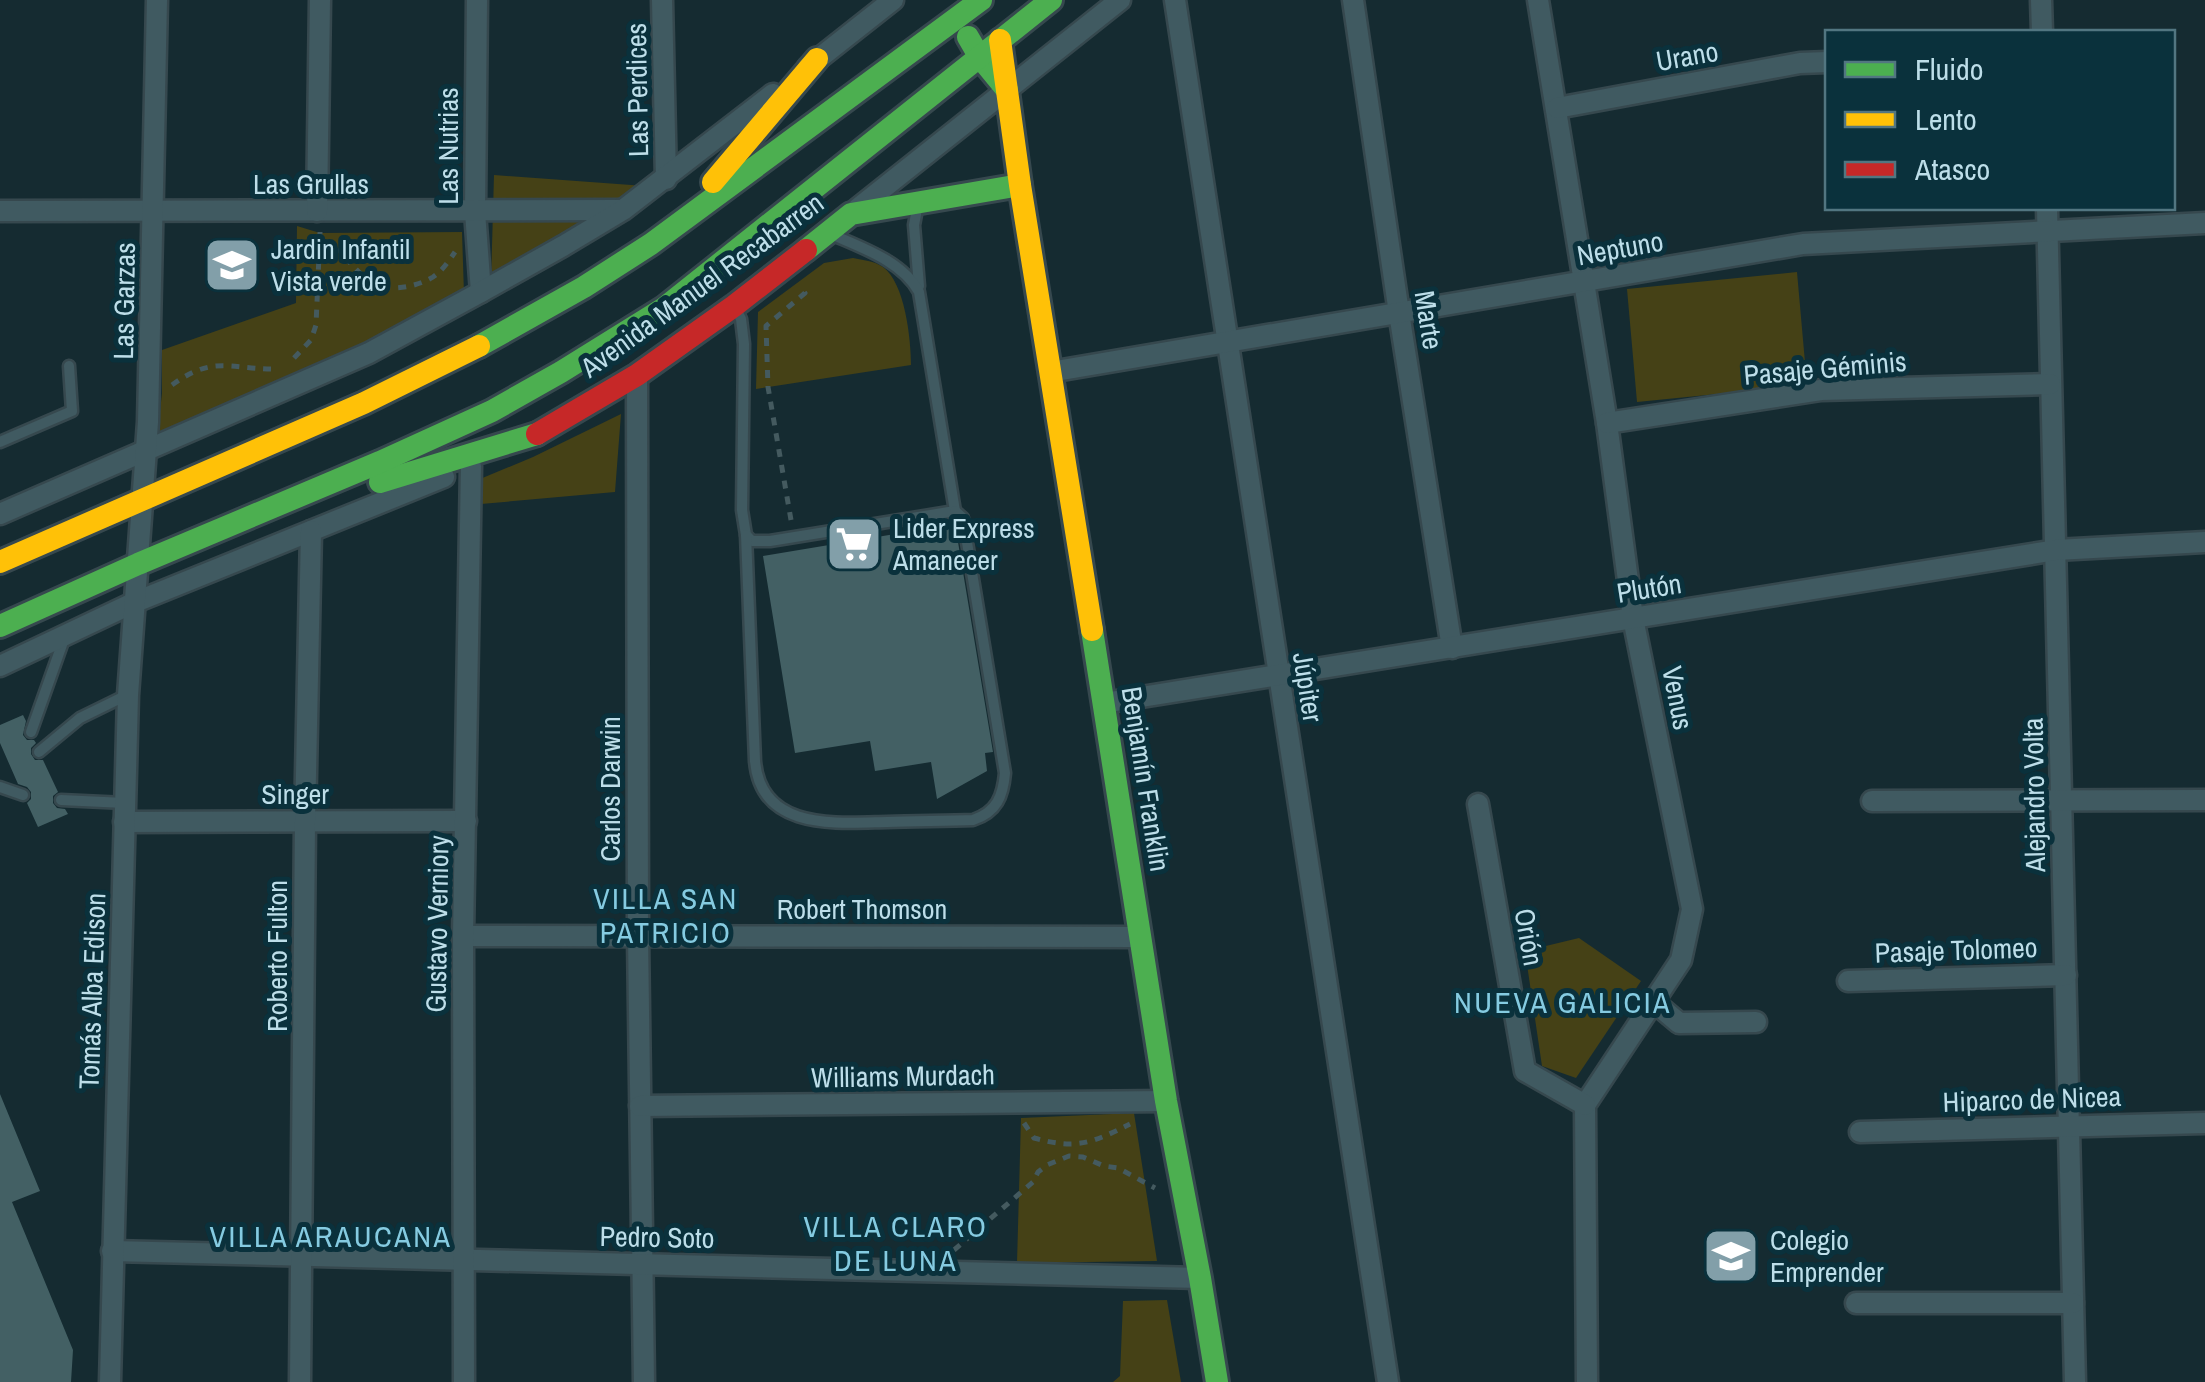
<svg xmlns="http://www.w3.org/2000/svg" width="2205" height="1382" viewBox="0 0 2205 1382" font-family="'Archivo Narrow',sans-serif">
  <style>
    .green { fill: #454116 }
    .building { fill: #436064 }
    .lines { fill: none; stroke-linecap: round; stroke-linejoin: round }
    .lane-casing { stroke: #36484e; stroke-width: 15 }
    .street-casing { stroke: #36484e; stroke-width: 25 }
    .fast-casing { stroke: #36484e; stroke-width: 28 }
    .slow-casing { stroke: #36484e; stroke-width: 28 }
    .jam-casing { stroke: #36484e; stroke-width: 28 }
    .path { stroke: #445a5f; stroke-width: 5; stroke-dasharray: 8 8; stroke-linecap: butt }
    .lane { stroke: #405a61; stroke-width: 10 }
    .street { stroke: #405a61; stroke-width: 20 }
    .fast { stroke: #4caf50; stroke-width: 22 }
    .slow { stroke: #ffc107; stroke-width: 22 }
    .jam { stroke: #c62828; stroke-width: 22 }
    .labels { text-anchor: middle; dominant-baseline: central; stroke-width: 10; stroke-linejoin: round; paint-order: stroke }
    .street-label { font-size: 28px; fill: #bddee9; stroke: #0a313c }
    .poi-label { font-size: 28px; fill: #bddee9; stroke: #0a313c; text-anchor: start }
    .neighbourhood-label { font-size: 30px; letter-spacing: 2.5px; fill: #85cbe1; stroke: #0a313c }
  </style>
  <rect width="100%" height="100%" fill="#152b31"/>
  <!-- green -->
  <g class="green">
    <path d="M494,175l151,11 -154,96z"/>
    <path d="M297,226l23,7 142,-1 2,62 -128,65 -179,80 5,-46v-43l134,-47z"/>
    <path d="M853,258c10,2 21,3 30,9 22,16 28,72 28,98l-155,24 2,-77 66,-49z"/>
    <path d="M1797,272l10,113 -170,17 -10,-113z"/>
    <path d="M621,414l-6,78 -134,12 -1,-25 53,-22z"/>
    <path d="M1579,938l62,43 -65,97 -34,-12 -17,-115z"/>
    <path d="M1134,1113l23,148 -140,2 4,-145z"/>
    <path d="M1167,1300l14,82h-68l7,-6 3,-75z"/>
  </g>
  <!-- building -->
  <g class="building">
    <path d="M955,524l38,228 -8,1 2,18 -50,28 -6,-37 -56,9 -5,-30 -75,12 -32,-197z"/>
    <path d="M23,715l3,6 -3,14 4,5h7l2,3 -5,5v6l4,6h8l15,32 -5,4v7l4,5 8,1 3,5 -30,13 -11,-24 4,-4v-7l-4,-5 -9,-3 -18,-41v-18z"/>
    <path d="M0,1094l40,97 -28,11 61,148 -2,32h-71z"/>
  </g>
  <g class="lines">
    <!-- lane casing -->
    <g class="lane-casing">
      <g id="lane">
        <path d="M917,209l-3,16 5,61"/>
        <path d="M737,311l4,8 3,25 -2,166 4,25 6,6h18l185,-30 -36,-219c-16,-30 -56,-44 -86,-57"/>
        <path d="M0,442l72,-31 -3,-45"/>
        <path d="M746,535l9,226c6,70 81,62 132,61 29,-1 57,-1 86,-2 24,-8 30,-24 32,-47l-42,-255 -8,-7"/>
        <path d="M31,732l33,-93"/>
        <path d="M39,752l41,-34 47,-23"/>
        <path d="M0,787l23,8"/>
        <path d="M61,800l64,3"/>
      </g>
    </g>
    <!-- street casing -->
    <g class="street-casing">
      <g id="street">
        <path d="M477,0l-2,212 6,80"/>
        <path d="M662,0l4,179"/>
        <path d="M1175,0l213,1382"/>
        <path d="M1353,0l46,313 53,335"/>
        <path d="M1538,0l69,423 26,195 59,291 -11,51 -96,145 2,277"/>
        <path d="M2041,0l1,32"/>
        <path d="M808,67l85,-67"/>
        <path d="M1557,108l243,-45 28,-1"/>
        <path d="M2047,208l28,1174"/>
        <path d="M857,209l263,-209"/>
        <path d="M0,211l621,-1"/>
        <path d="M317,211l3,-211"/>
        <path d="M1050,372l753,-128 402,-21"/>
        <path d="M637,375l1,561 6,446"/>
        <path d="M1607,423l214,-33 229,-6"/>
        <path d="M0,514l369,-161 112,-61 82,-46 60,-36 150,-116"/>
        <path d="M0,666l133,-63 311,-126"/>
        <path d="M1104,703l952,-153 149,-8"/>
        <path d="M1872,801l333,-1"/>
        <path d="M1478,804l47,267 60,34"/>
        <path d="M124,822l342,-1"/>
        <path d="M463,936l677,1"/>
        <path d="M1848,981l218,-6"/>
        <path d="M1654,1002l25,21 77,-1"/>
        <path d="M640,1106l526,-5"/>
        <path d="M1860,1132l345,-9"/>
        <path d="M112,1251l1088,27"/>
        <path d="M1856,1303h217"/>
        <path d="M110,1382l18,-687 20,-273 9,-422"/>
        <path d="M300,1382l5,-560 6,-291"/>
        <path d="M464,1382l-1,-446 8,-470"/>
      </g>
    </g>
    <!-- fast casing -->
    <g class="fast-casing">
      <g id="fast">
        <path d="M968,37l11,19 28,34"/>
        <path d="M806,250l45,-36 169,-29"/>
        <path d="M479,346l105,-59 67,-43 330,-244"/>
        <path d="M380,482l157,-48"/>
        <path d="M0,626l138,-62 242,-102 112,-51 69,-39 103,-64 387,-308"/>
        <path d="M1092,630l74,471 34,177 17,104"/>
      </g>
    </g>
    <!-- slow casing -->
    <g class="slow-casing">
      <g id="slow">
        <path d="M1000,40l20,145 72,445"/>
        <path d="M713,182l104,-123"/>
        <path d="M0,562l364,-159 115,-57"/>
      </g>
    </g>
    <!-- jam casing -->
    <g class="jam-casing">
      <path id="jam" d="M537,434l100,-59 97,-69 72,-56"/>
    </g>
    <!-- path -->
    <g class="path">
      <path d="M318,257l17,-8c13,9 22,24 36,33 16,11 46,5 62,-5 9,-6 16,-16 22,-25"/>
      <path d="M294,358l17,-18 5,-15 4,-93"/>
      <path d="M172,385c40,-29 56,-17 99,-16"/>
      <path d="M791,520l-23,-133 -2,-61 39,-33 -4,-5"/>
      <path d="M1024,1123l10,15c43,12 58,5 96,-14"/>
      <path d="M954,1250l79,-68 5,-10 9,-7 22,-9 14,1 21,9 14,2 37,20"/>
    </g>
    <!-- lane -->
    <use href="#lane" class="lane"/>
    <!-- street -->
    <use href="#street" class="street"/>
    <!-- fast -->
    <use href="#fast" class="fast"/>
    <!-- slow -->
    <use href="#slow" class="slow"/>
    <!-- jam -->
    <use href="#jam" class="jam"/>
  </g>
  <!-- icons -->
  <defs>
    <g id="school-square" transform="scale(2.875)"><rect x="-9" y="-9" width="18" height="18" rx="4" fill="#829fa9" stroke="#0a313c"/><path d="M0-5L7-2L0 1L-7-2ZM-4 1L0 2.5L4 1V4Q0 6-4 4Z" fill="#fff"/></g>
    <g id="supermarket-square" transform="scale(2.875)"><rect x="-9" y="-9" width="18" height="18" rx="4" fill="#829fa9" stroke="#0a313c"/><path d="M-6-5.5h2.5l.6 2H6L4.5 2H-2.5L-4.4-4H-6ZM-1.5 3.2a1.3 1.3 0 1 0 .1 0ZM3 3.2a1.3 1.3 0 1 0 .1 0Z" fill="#fff"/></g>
  </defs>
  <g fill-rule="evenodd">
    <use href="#school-square" x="232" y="265"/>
    <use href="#supermarket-square" x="854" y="544"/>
    <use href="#school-square" x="1731" y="1256"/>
  </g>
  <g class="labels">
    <!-- street labels -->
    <g class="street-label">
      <text transform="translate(1687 56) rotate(-10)">Urano</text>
      <text transform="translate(637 90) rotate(-91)">Las Perdices</text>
      <text transform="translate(448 146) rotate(-90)">Las Nutrias</text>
      <text x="311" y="184">Las Grullas</text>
      <text transform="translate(1620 248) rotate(-10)">Neptuno</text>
      <text transform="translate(702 285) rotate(-36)">Avenida Manuel Recabarren</text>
      <text transform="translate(124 301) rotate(-89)">Las Garzas</text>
      <text transform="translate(1429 320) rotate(81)">Marte</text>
      <text transform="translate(1825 368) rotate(-5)">Pasaje Géminis</text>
      <text transform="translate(1649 588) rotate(-9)">Plutón</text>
      <text transform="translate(1308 687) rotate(81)">Júpiter</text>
      <text transform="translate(1678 698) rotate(79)">Venus</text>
      <text transform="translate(1146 779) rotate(81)">Benjamín Franklin</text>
      <text transform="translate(610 789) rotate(-90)">Carlos Darwin</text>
      <text x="295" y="794">Singer</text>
      <text transform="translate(2034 795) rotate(-91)">Alejandro Volta</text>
      <text x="862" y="909">Robert Thomson</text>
      <text transform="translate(437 924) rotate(-89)">Gustavo Verniory</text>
      <text transform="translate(1529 937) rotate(80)">Orión</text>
      <text transform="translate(1956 950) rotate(-2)">Pasaje Tolomeo</text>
      <text transform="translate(277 956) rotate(-90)">Roberto Fulton</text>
      <text transform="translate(92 991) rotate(-88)">Tomás Alba Edison</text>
      <text transform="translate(903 1076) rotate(-1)">Williams Murdach</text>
      <text transform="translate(2032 1099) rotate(-2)">Hiparco de Nicea</text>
      <text transform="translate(657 1237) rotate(1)">Pedro Soto</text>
    </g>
    <!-- poi labels -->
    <g class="poi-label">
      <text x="271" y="249">Jardin Infantil<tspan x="271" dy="32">Vista verde</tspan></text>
      <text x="893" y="528">Lider Express<tspan x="893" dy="32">Amanecer</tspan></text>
      <text x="1770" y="1240">Colegio<tspan x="1770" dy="32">Emprender</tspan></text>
    </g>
    <!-- neighbourhood labels -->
    <g class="neighbourhood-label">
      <text x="666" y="898">VILLA SAN<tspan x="666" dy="34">PATRICIO</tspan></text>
      <text x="1563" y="1002">NUEVA GALICIA</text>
      <text x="896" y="1226">VILLA CLARO<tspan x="896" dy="34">DE LUNA</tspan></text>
      <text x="331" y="1236">VILLA ARAUCANA</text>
    </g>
  </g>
  <!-- legend -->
  <rect x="1825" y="30" width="350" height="180" fill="#0a313c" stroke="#527681" stroke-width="2.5"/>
  <rect x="1845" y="62" width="50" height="15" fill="#4caf50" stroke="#527681" stroke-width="2.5"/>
  <text x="1915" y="80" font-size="30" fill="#bddee9">Fluido</text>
  <rect x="1845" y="112" width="50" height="15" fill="#ffc107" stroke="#527681" stroke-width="2.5"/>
  <text x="1915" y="130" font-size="30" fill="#bddee9">Lento</text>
  <rect x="1845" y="162" width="50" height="15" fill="#c62828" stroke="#527681" stroke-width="2.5"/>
  <text x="1915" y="180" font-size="30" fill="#bddee9">Atasco</text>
</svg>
